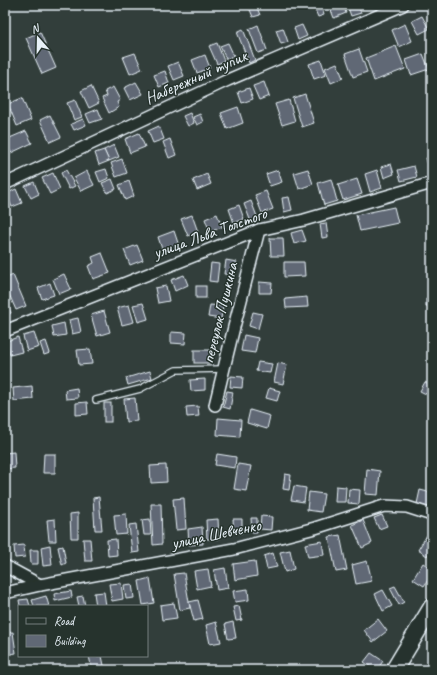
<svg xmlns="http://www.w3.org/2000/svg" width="437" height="675" viewBox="0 0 437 675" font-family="Caveat,sans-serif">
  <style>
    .building { fill: #606875; stroke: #e8f1f8 }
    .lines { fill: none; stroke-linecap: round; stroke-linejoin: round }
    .service-casing { stroke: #e8f1f8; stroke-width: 8 }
    .minor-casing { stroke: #e8f1f8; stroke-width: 14 }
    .secondary-casing { stroke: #e8f1f8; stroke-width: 19 }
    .service { stroke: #26332d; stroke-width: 5.5 }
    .minor { stroke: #26332d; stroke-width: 11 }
    .secondary { stroke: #26332d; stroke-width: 16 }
    .labels { text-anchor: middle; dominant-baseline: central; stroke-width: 3; stroke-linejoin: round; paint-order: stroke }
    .street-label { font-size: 17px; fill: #e8f1f8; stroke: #26332d }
  </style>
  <rect width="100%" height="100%" fill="#323e3b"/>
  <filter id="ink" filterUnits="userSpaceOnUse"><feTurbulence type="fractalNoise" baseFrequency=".025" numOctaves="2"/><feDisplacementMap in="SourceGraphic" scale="8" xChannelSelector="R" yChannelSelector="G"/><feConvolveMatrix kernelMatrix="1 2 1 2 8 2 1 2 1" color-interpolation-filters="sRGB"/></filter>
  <g filter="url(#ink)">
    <!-- building -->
    <g class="building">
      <path d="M248,5h8l4,10 -7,2z"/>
      <path d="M313,5h8l3,10 -6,2z"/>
      <path d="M329,5h14l3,8 -12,5z"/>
      <path d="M347,5h11l3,8 -10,3z"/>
      <path d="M422,16l7,13 -10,5 -7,-13z"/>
      <path d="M405,24l7,17 -13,6 -7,-17z"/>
      <path d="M258,25l9,25 -9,3 -9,-24z"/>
      <path d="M302,25l5,11 -9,4 -4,-12z"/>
      <path d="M283,28l5,14 -7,2 -5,-14z"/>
      <path d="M243,29l12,31 -6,3 -12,-31z"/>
      <path d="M40,32l16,36 -14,6 -16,-36z"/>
      <path d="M217,43l7,18 -7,3 -8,-18z"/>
      <path d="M228,43l6,13 -8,3 -6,-13z"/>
      <path d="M396,46l9,23 -31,12 -8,-23z"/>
      <path d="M359,49l8,23 -14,5 -8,-23z"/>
      <path d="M135,53l7,16 -12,5 -7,-17z"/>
      <path d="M423,54l6,15 -18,6 -5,-15z"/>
      <path d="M205,55l5,13 -13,5 -5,-13z"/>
      <path d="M321,60l5,15 -12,4 -5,-15z"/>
      <path d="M178,62l6,14 -10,4 -6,-14z"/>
      <path d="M337,63l6,15 -12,5 -6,-15z"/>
      <path d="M165,71l4,12 -10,4 -5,-12z"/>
      <path d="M136,82l7,12 -13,6 -6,-12z"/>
      <path d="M264,82l5,14 -10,4 -6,-14z"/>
      <path d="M91,86l8,17 -10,5 -8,-17z"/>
      <path d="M113,87l7,13 -3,2 2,5 -10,6 -7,-15 5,-2 -2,-5z"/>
      <path d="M249,88l4,11 -11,4 -4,-11z"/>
      <path d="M305,94l9,29 -12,4 -9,-29z"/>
      <path d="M22,98l9,22 -14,6 -9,-22z"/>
      <path d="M75,100l7,17 -8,3 -7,-17z"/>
      <path d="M289,100l6,21 -13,4 -7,-21z"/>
      <path d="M238,107l5,16 -16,6 -6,-16z"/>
      <path d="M98,109l4,10 -12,4 -4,-9z"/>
      <path d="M190,113l4,10 -6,3 -5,-10z"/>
      <path d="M200,114l3,8 -6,3 -4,-8z"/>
      <path d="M50,115l11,22 -11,5 -10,-22z"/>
      <path d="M83,119l3,6 -12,5 -3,-6z"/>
      <path d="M159,126l5,13 -11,4 -5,-12z"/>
      <path d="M26,131l6,12 -21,10 -6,-13z"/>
      <path d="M139,133l6,14 -15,6 -5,-14z"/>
      <path d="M170,139l6,16 -7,3 -6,-16z"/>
      <path d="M114,145l5,12 -10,4 -5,-11z"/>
      <path d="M104,150l5,11 -10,4 -4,-12z"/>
      <path d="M432,157v15l-2,1 -4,-15z"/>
      <path d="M122,159l5,14 -11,4 -5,-14z"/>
      <path d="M391,164l3,10 -10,4 -3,-11z"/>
      <path d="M414,166l3,11 -16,4 -3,-11z"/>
      <path d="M106,169l3,9 -9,4 -4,-10z"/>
      <path d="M308,169l5,15 -14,5 -5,-16z"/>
      <path d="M66,170l9,16 -6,3 -8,-16z"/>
      <path d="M278,170l4,12 -12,4 -4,-12z"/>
      <path d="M377,170l5,18 -12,4 -5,-18z"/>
      <path d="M87,171l7,14 -13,6 -7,-13z"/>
      <path d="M53,173l7,16 -10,5 -8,-16z"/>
      <path d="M207,174l4,10 -14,6 -4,-10z"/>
      <path d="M112,179l4,10 -9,4 -5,-10z"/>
      <path d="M331,179l6,22 -13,4 -6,-22z"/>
      <path d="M357,179l5,15 -19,6 -5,-15z"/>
      <path d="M129,181l5,15 -9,4 -6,-15z"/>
      <path d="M34,182l5,12 -8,4 -6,-12z"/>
      <path d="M16,189l6,14 -10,4 -6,-13z"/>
      <path d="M266,191l7,18 -11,4 -7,-18z"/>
      <path d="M289,197l3,13 -8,2 -2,-14z"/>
      <path d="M251,201l7,18 -7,3 -7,-18z"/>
      <path d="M239,205l5,14 -10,4 -5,-14z"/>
      <path d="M394,207l4,16 -38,8 -4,-16z"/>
      <path d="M217,214l5,13 -12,5 -5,-13z"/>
      <path d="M428,214h4v16l-4,-1z"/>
      <path d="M192,215l6,17 -10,4 -7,-17z"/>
      <path d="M326,223l2,14 -6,1 -2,-14z"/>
      <path d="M302,230l4,11 -12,3 -3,-11z"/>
      <path d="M174,231l5,15 -16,6 -5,-15z"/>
      <path d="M270,238h13l1,18h-13z"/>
      <path d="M137,245l6,15 -13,5 -6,-15z"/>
      <path d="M102,253l8,20 -17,6 -5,-13 6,-3 -2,-6z"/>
      <path d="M226,260l11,2 -2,13 -11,-1z"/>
      <path d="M284,262h20l1,14 -21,1z"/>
      <path d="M211,263l8,1 -2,18 -8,-1z"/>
      <path d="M64,274l7,15 -12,5 -6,-15z"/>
      <path d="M13,275l13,31 -10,4 -11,-25v-6z"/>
      <path d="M184,275l4,10 -13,6 -4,-11z"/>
      <path d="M259,282l13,1 -1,10h-12z"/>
      <path d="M50,283l4,12 -12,4 -4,-11z"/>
      <path d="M166,286l3,15 -11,2 -3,-15z"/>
      <rect x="196" y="286" width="10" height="12"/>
      <path d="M307,297l1,10 -22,1 -1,-9z"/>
      <path d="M426,299l6,1v6h-6z"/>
      <path d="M5,301h1l5,12 -6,3z"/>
      <path d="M143,303l5,16 -10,3 -5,-17z"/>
      <path d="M129,305l5,17 -12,3 -5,-17z"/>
      <path d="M210,305l13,1 -2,13 -13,-2z"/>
      <path d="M104,311l6,21 -13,4 -6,-21z"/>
      <path d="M253,312l9,2 -4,15 -9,-3z"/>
      <path d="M78,318l3,14 -9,2 -3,-14z"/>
      <path d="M64,323l2,12 -12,2 -2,-11z"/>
      <path d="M171,332l15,1 -1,11 -14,-1z"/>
      <path d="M34,333l5,14 -12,4 -4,-15z"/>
      <path d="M244,335l14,3 -3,15 -14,-2z"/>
      <path d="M18,337l4,15 -12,3 -3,-14z"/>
      <path d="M46,341l4,12 -6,2 -4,-12z"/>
      <path d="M90,349l2,15 -13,1 -2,-15z"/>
      <rect x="194" y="350" width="17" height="13"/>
      <path d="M258,362l14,2 -2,9 -14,-2z"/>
      <path d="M278,363l9,2 -4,19 -9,-2z"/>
      <path d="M150,371l2,7 -24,7 -2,-7z"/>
      <path d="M231,376l12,1 -1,11 -12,-1z"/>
      <path d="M205,379v11l-14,1 -1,-11z"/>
      <path d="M425,382l7,4v5l-2,5 -10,-5z"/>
      <path d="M32,386l1,13 -19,2 -1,-13z"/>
      <path d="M77,388l1,10 -12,1 -1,-9z"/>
      <path d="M269,388l11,3 -3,10 -11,-3z"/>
      <path d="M227,391l6,1 -3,17 -7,-2z"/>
      <path d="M135,398l2,23 -11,1 -2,-23z"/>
      <path d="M87,402l1,12 -12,1v-12z"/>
      <rect x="104" y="403" width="7" height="19"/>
      <path d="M198,406l1,10 -12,1 -1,-10z"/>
      <path d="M250,410l20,6 -3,13 -20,-6z"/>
      <path d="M218,418l23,2 -1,17 -23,-2z"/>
      <path d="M14,452l1,16 -10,1v-16z"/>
      <path d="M44,454h11v19h-12z"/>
      <path d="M217,454l19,3 -1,11 -20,-3z"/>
      <path d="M238,464l13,2 -5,25 -12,-2z"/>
      <path d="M166,465l1,17 -16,1 -1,-17z"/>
      <path d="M367,469l13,2 -2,24 -13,-1z"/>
      <path d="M285,474l6,1 -2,15 -6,-1z"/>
      <path d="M294,486l12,2 -2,14 -13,-2z"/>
      <path d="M336,486l10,1 -1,15h-10z"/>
      <path d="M349,489l11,1 -1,14 -11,-1z"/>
      <path d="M420,490l12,3v15l-15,-4z"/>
      <path d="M309,492l15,2 -3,18 -14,-2z"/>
      <path d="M99,497l3,33h-7l-2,-32z"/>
      <path d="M184,498l2,31 -10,1 -3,-31z"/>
      <path d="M151,504h10l1,40 -9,1z"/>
      <path d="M78,513v25h-7l-1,-24z"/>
      <path d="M126,514l1,20 -11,1 -2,-20z"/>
      <path d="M382,515l5,11 -8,3 -5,-11z"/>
      <path d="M261,516l11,1 -1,13 -11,-1z"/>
      <path d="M251,518h6v15h-5z"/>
      <path d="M55,519l1,22h-7l-2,-21z"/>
      <path d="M150,519l1,16h-7l-2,-15z"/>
      <path d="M218,519l1,20h-12l-1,-19z"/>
      <path d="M233,519h9v14h-8z"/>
      <path d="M363,520l9,23 -10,5 -10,-23z"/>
      <path d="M136,524l3,28 -7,1 -3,-28z"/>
      <path d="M202,527l1,17 -14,1 -1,-16z"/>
      <path d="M340,535l7,35 -11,2 -7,-35z"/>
      <path d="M427,535l5,3v10l-5,8 -9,-6z"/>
      <path d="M83,539h7l2,22h-7z"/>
      <path d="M116,539l1,16 -9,1 -1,-16z"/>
      <path d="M322,541l2,14 -16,2 -3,-13z"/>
      <path d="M24,545l1,12 -10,1 -1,-12z"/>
      <path d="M50,545l2,20 -9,1 -2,-19z"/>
      <path d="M63,546l3,17 -4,2 -4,-18z"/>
      <path d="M30,550h8v14h-7z"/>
      <path d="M290,550l4,19 -9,3 -5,-20z"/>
      <path d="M273,553l4,14 -10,2 -3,-13z"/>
      <path d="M255,561l2,15 -22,4 -2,-16z"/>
      <path d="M367,561l5,20 -16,3 -4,-19z"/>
      <path d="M423,563l9,6v5l-8,12 -11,-7z"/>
      <path d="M225,568l3,20 -11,2 -3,-20z"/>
      <path d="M208,569l3,17 -14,3 -3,-18z"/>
      <path d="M184,573l6,35 -10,2 -6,-36z"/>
      <path d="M150,578l4,25 -11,2 -4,-24z"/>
      <path d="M121,583l2,16 -11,2 -3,-17z"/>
      <path d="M132,584l2,14 -8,1 -2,-14z"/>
      <path d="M395,586l9,16 -5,3 -9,-17z"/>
      <path d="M248,589l1,11 -14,2 -2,-11z"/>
      <path d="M383,590l9,16 -9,5 -8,-17z"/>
      <path d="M71,591l1,6 -17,4 -1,-7z"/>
      <path d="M104,592l2,14h-10l-2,-13z"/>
      <path d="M46,596l3,10h-15l-2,-6z"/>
      <path d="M83,596l2,10h-6l-2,-9z"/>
      <path d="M28,599l2,7h-10l-1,-6z"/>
      <path d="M198,600l5,19 -9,2 -5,-19z"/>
      <path d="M174,603l3,15 -15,2 -2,-15z"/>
      <path d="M239,606l3,14 -6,1 -3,-14z"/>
      <path d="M378,619l9,12 -14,11 -9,-12z"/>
      <path d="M216,622l5,20 -11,2 -4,-19z"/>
      <path d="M233,622l3,16 -8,1 -3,-15z"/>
      <path d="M13,632l3,21 -11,2v-22z"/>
      <path d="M371,653l12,8 -6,9h-2l-11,-8z"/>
      <path d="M89,656h13l3,14h-13z"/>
      <path d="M429,662l3,2v6h-9z"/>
    </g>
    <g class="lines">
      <!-- service casing -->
      <g class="service-casing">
        <path id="service" d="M96,400l44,-11 36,-19 48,-1"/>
      </g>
      <!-- minor casing -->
      <g class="minor-casing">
        <g id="minor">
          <path d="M5,184l223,-104 175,-75"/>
          <path d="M5,331l254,-101 45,-10 128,-37"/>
          <path d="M215,405l19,-78 25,-97"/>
          <path d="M5,566l35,19"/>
          <path d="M5,593l35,-8 194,-36 81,-21 69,-22 23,1 25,8"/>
        </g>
      </g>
      <!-- secondary casing -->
      <g class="secondary-casing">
        <path id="secondary" d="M394,670l38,-63"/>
      </g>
      <!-- service -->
      <use href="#service" class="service"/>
      <!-- minor -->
      <use href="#minor" class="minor"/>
      <!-- secondary -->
      <use href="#secondary" class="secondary"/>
    </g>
  </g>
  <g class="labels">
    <!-- street labels -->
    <g class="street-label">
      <text transform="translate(196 77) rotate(-24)">Набережный тупик</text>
      <text transform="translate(210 233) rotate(-20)">улица Льва Толстого</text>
      <text transform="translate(220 313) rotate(-76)">переулок Пушкина</text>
      <text transform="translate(216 534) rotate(-12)">улица Шевченко</text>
    </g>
  </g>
  <!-- margin -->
  <rect width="437" height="675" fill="none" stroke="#26332d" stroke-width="20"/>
  <rect x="10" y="10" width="417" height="655" fill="none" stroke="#e8f1f8" stroke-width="1.5" filter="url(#ink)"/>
  <!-- legend -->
  <rect x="18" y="605" width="130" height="52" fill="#26332d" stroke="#747f7e"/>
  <rect x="26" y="618" width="20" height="6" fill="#26332d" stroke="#747f7e"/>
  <text x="54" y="625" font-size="12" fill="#e8f1f8">Road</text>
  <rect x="26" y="635" width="20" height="12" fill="#606875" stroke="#747f7e"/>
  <text x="54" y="645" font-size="12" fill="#e8f1f8">Building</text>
  <!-- north arrow -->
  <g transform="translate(38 38) rotate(340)" stroke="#26332d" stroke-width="3" paint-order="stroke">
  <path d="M0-3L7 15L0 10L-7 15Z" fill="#e8f1f8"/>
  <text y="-6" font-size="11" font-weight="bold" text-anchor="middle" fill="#e8f1f8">N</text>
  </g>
</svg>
